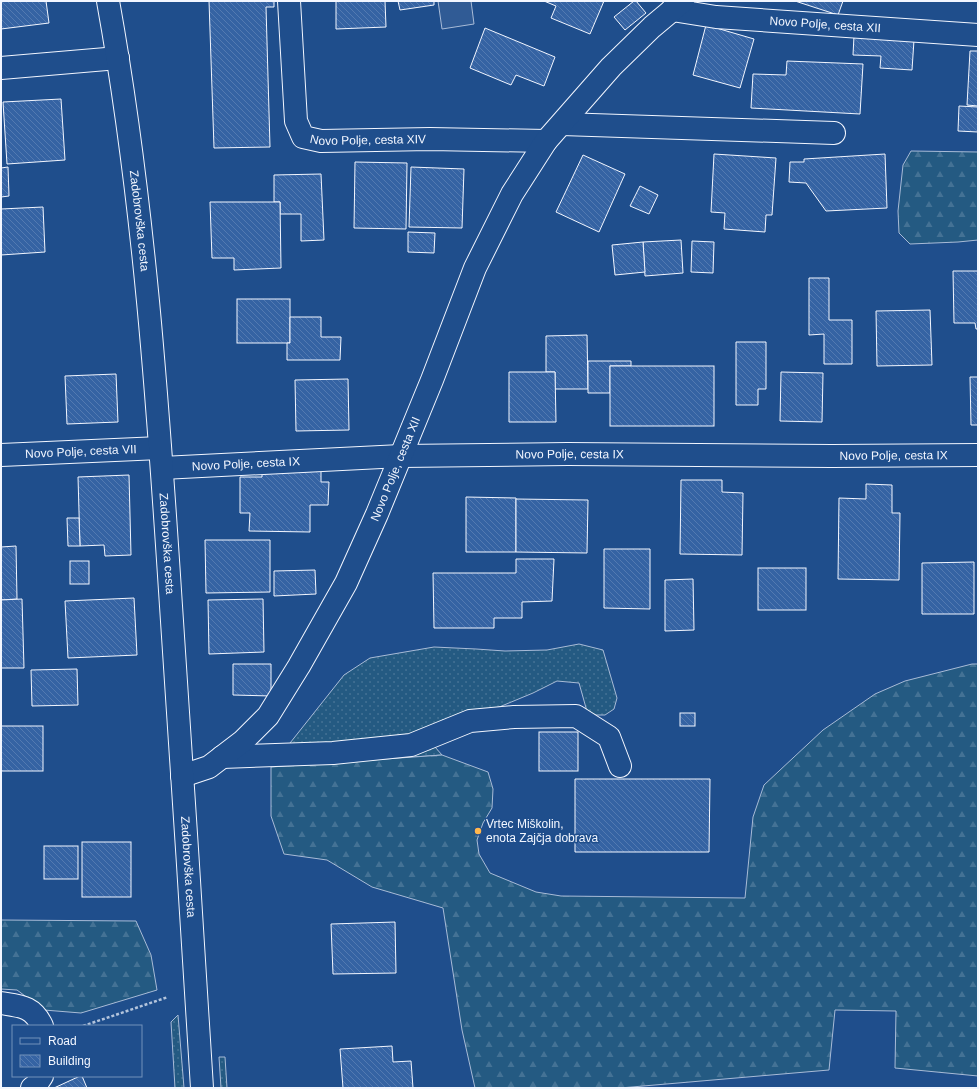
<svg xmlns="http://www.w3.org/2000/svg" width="979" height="1089" viewBox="0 0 979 1089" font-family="Arial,sans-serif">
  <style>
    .grass { fill: url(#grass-dots); stroke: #a8bbd7 }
    .forest { fill: url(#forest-firs); stroke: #a8bbd7 }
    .parking { fill: #305b95; stroke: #a8bbd7 }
    .building { fill: url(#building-back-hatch); stroke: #f2f6ff }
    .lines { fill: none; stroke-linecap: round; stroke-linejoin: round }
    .minor-casing { stroke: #f2f6ff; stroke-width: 24 }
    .major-casing { stroke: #f2f6ff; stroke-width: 24 }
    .path { stroke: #b3c4dc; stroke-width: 2.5; stroke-dasharray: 3 2; stroke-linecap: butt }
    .minor { stroke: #1f4e8c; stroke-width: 22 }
    .major { stroke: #1f4e8c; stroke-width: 22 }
    .poi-dot { fill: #ffb74d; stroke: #1f4e8c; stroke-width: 1.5 }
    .labels { text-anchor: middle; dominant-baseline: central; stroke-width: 3; stroke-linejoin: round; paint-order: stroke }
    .street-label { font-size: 12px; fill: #f2f6ff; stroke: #1f4e8c }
    .poi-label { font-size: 12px; fill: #f2f6ff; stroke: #1f4e8c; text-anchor: start }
  </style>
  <defs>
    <pattern id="grass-dots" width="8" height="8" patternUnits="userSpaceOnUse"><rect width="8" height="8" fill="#245a82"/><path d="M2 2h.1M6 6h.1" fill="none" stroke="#447295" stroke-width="1.8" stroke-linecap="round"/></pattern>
    <pattern id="forest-firs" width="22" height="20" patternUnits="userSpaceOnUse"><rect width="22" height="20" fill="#245a82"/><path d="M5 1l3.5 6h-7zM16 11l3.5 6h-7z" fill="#447295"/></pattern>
    <pattern id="building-back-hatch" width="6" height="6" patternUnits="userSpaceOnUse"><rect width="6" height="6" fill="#3563a3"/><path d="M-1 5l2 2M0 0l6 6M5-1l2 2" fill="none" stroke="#537ab1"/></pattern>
  </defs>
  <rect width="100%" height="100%" fill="#1f4e8c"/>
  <!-- grass -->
  <g class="grass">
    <path d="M579,644l24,6 14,48 -3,11 -9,6h-17l-9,-32 -22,-2 -24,12 -41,17 -50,10 -10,11 -4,8 14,16 -171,12 73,-92 26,-17 64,-11 42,2 29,2 42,-1z"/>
    <path d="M178,1015l6,73h-9l-4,-66z"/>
    <path d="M219,1057h6l2,31h-6z"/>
  </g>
  <!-- forest -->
  <g class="forest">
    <path d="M911,151l67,1v88l-20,2 -48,2 -11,-11 -1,-22 5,-46z"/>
    <path d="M972,664h6v412l-83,-8 1,-57 -61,-1 -6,60 -209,18h-145l-13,-58 -19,-122 -71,-21 -45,-27 -43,-6 -13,-38v-49l171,-12 46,17 5,17 -1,19 -9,15 -6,17 2,14 11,19 46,19 25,4 184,2 8,-81 11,-32 59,-55 52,-36 30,-13z"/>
    <path d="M1,920l135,1 15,34 6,35 -76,23 -37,-3 -27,-20 -16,-1z"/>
  </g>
  <!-- parking -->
  <path class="parking" d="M438,1h33l3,23 -32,5z"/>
  <!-- building -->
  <g class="building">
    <path d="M1,1h45l3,22 -48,6z"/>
    <path d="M209,1h65v6h-8l4,140 -56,1z"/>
    <path d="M336,1h49l1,26 -50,2z"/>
    <path d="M398,1h36v4l-34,5z"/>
    <path d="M544,1h60l-14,33 -39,-16 5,-12z"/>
    <path d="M634,1h2l10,12 -21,17 -11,-13z"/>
    <path d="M795,1h48l-5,14z"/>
    <path d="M706,25l48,14 -14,49 -47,-13z"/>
    <path d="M485,28l70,29 -11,29 -28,-11 -5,10 -41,-17z"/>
    <path d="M854,36l60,4 -2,30 -32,-2 1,-12 -28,-1z"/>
    <path d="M970,51h8v55l-11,-1z"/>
    <path d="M787,61l76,3 -3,50 -109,-6 2,-34 33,1z"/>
    <path d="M61,99l4,61 -58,4 -4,-62z"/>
    <path d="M959,106l19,1v25l-20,-1z"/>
    <path d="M714,154l62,4 -4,57h-6l-1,17 -41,-3 1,-16 -14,-1z"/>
    <path d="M885,154l2,54 -61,3 -20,-28 -17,-1 1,-20h14v-3z"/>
    <path d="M583,155l42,19 -26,58 -43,-20z"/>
    <path d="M355,162l52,1 -1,66 -52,-1z"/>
    <path d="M8,167l1,29 -8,1v-29z"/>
    <path d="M411,167l53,2 -2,59 -53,-1z"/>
    <path d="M321,174l3,66 -23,1v-27h-21v-12h-6v-27z"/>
    <path d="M640,186l18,9 -9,19 -19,-8z"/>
    <path d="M210,202h70l1,66 -47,2v-12h-22z"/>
    <path d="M43,207l2,45 -44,3v-46z"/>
    <path d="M408,232l27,1 -1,20 -26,-1z"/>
    <path d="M681,240l2,33 -38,3 -2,-34z"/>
    <path d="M692,241l22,1 -1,31 -22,-1z"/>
    <path d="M643,242l2,30 -30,3 -3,-30z"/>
    <path d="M953,271h25v58h-2l-1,-6h-21z"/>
    <path d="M809,278h20v42h23v44h-28v-30l-15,1z"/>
    <rect x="237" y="299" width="53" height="44"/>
    <path d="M930,310l2,55 -55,1 -1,-55z"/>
    <path d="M290,317h31v20h20l-1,23h-53v-17h3z"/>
    <path d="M587,335l1,54h-33v-17h-9v-36z"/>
    <path d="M736,342h30v47h-8v16h-22z"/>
    <path d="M588,361h43v5h-21v27h-22z"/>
    <rect x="610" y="366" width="104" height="60"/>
    <path d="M509,372h46l1,50h-47z"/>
    <path d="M781,372l42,1 -1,49 -42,-1z"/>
    <path d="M116,374l2,48 -51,2 -2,-48z"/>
    <path d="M970,377h8v48h-7z"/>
    <path d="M348,379l1,51 -53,1 -1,-51z"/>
    <path d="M262,468l59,1v13h8l-1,23h-18v27l-61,-1 1,-18h-10v-36h22z"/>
    <path d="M129,475l2,80 -26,1 -1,-11 -24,1 -2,-69z"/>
    <path d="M681,480h41v12l21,1 -1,62 -62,-1z"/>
    <path d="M866,484l26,1v28h8l-1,67 -61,-1 1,-81 27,1z"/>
    <path d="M466,497l50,1v54h-50z"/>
    <path d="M516,499l72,1 -1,53 -71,-1z"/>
    <path d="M67,518h12l1,28h-12z"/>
    <path d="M205,540h65v52l-64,1z"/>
    <path d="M16,546l1,53 -16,1v-53z"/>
    <path d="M604,549h46v60l-46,-1z"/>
    <path d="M516,559h38l-2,42 -30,1v16h-28v10h-60l-1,-55h83z"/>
    <rect x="70" y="561" width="19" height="23"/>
    <path d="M974,562v52h-52v-51z"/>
    <rect x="758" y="568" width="48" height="42"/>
    <path d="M315,570l1,24 -42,2v-25z"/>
    <path d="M693,579l1,51 -29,1v-51z"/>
    <path d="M134,598l3,57 -69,3 -3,-57z"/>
    <path d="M22,599l2,69h-23v-68z"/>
    <path d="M263,599l1,53 -55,2 -1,-54z"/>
    <path d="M233,664h38v32l-38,-1z"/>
    <path d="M77,669l1,36 -46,1 -1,-36z"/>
    <rect x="680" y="713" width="15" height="13"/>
    <rect x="1" y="726" width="42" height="45"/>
    <rect x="539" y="732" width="39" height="39"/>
    <path d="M575,779h135l-1,73h-134z"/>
    <rect x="82" y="842" width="49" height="55"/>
    <rect x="44" y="846" width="34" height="33"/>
    <path d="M395,922l1,51 -63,1 -2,-50z"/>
    <path d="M392,1046l1,16 18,-1 2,27h-70l-3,-39z"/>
    <path d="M80,1076h2l5,12h-33z"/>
  </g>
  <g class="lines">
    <!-- minor casing -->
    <g class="minor-casing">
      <g id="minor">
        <path id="s1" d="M289,1l7,120 7,16 18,4 109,-2 116,2"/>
        <path id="s2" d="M672,10l44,7 262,18"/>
        <path d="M1,68l117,-10"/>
        <path d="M562,124l272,9"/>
        <path id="s3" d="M1,455l159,-7"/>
        <path id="s4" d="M162,468l239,-12 167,-2 264,2 146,-1"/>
        <path d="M222,757l111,-4 78,-8 59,-24 44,-4 62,-1 33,21 11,29"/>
        <path id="s5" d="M182,776l27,-9 34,-26 25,-25 31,-50 47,-83 31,-69 55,-134 43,-112 37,-74 34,-53 65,-74 41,-40 31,-26"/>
        <path d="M1,1003c19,3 32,3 41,23"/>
        <path d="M32,1088l4,-3 6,-9"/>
      </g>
    </g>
    <!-- major casing -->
    <g class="major-casing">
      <g id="major">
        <path id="s6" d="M108,1c36,200 50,403 63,605 11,161 21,321 31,482"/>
      </g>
    </g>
    <!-- path -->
    <path class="path" d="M83,1026l85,-29"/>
    <!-- minor -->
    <use href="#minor" class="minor"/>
    <!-- major -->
    <use href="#major" class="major"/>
  </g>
  <!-- markers -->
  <circle class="poi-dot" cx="478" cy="831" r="4"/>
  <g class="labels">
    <!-- street labels -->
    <g class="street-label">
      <text stroke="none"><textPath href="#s2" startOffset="154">Novo Polje, cesta XII</textPath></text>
      <text stroke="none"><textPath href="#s1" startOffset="203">Novo Polje, cesta XIV</textPath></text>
      <text stroke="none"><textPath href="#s6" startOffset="222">Zadobrovška cesta</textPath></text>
      <text stroke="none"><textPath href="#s3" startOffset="80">Novo Polje, cesta VII</textPath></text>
      <text stroke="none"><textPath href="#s4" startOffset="408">Novo Polje, cesta IX</textPath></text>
      <text stroke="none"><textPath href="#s4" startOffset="732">Novo Polje, cesta IX</textPath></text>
      <text stroke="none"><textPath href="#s4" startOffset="84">Novo Polje, cesta IX</textPath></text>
      <text stroke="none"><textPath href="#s5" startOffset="385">Novo Polje, cesta XII</textPath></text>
      <text stroke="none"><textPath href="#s6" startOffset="546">Zadobrovška cesta</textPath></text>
      <text stroke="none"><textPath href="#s6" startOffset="870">Zadobrovška cesta</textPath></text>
    </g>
    <!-- poi labels -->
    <g class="poi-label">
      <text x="486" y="824">Vrtec Miškolin,<tspan x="486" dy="14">enota Zajčja dobrava</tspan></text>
    </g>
  </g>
  <!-- border -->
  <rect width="979" height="1089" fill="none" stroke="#f2f6ff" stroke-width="4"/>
  <!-- legend -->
  <rect x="12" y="1025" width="130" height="52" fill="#1f4e8c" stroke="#7391ba"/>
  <rect x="20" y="1038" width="20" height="6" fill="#1f4e8c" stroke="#7391ba"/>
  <text x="48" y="1045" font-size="12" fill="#f2f6ff">Road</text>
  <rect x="20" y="1055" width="20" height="12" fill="url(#building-back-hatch)" stroke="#7391ba"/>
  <text x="48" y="1065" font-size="12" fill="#f2f6ff">Building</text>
</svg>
